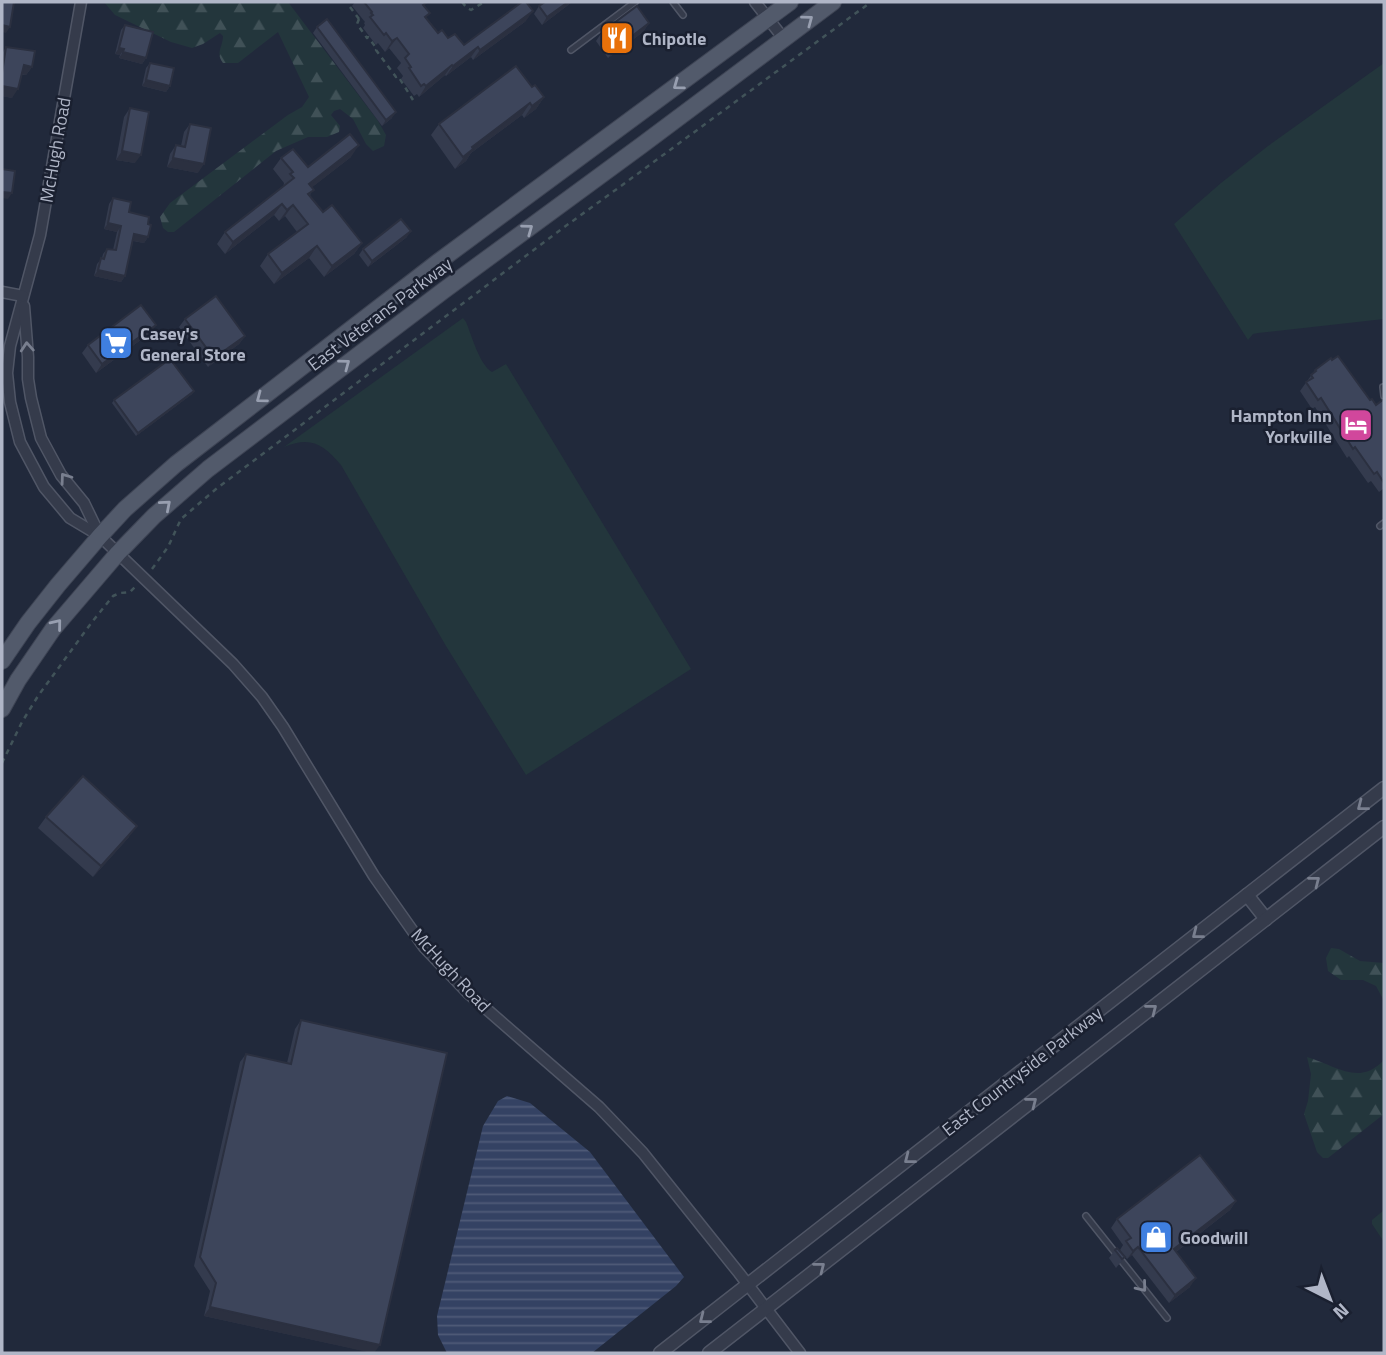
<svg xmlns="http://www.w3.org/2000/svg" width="1386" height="1355" viewBox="0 0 1386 1355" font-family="'Titillium Web',sans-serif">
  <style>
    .grass { fill: #23363c }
    .forest { fill: url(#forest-firs) }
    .water { fill: url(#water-rules) }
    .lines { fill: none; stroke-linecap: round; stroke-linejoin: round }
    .service-casing { stroke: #505666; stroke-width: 8 }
    .minor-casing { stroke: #505666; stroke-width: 13 }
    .tertiary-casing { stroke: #505666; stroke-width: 15 }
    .primary-casing { stroke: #3e4454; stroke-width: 18 }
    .path { stroke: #415359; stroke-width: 2.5; stroke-dasharray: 5 5; stroke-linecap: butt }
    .service { stroke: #353b4b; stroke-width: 5 }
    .minor { stroke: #353b4b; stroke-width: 10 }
    .tertiary { stroke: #353b4b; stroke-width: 12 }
    .primary { stroke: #525a6b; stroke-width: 16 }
    .wall { fill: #343b4e }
    .shaded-wall { fill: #2b3040 }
    .building { fill: #3d455b; stroke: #2b3040; stroke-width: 2 }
    .oneway { stroke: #989fb0 }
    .oneway2 { stroke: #797f8f }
    .labels { text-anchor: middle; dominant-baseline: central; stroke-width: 5; stroke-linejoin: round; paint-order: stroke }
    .poi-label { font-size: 18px; font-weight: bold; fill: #b0b6c7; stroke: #1a2030; text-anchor: start }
    .street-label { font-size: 18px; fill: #b0b6c7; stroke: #1a2030 }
  </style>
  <defs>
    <pattern id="forest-firs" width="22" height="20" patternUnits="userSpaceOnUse" patternTransform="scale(1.75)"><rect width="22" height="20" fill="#23363c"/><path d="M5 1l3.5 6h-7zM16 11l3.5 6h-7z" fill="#405157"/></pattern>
    <pattern id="water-rules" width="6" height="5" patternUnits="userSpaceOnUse" patternTransform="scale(1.75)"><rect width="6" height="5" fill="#344263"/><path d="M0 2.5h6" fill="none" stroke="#4f5b78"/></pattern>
  </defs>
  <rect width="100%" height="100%" fill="#21293b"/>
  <!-- grass -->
  <g class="grass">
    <path d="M1384,63v256l-126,14 -5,1 -5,6 -74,-116 47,-41 47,-37z"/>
    <path d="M463,318l3,4c6,14 13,42 26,50l14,-8 185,305 -165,106 -80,-129 -105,-181c-18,-21 -30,-29 -57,-18z"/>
    <path d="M1384,1210v32l-12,-18v-4z"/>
  </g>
  <!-- forest -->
  <g class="forest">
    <path d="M104,2h184l90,119 8,14 -2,11 -11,5 -7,-7 -13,-25 -13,-10 -6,2 -3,4 9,11 -1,6 -12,5h-19l-32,14 -102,81h-6l-5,-4 -3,-11 10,-14 118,-88 14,-8 7,-10 -31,-65 -40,31h-15c-8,-10 0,-16 0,-27l-3,-3 -17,11 -11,4 -21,-6 -56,-27z"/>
    <path d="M1331,948l8,1 21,12 24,2v38l-8,-15 -13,-6h-22l-13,-9 -2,-13z"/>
    <path d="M1307,1057c28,8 52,30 77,3v54l-56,44h-5l-6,-6 -13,-38 4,-13 3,-27z"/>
  </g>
  <!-- water -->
  <path class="water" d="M507,1096l23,7 60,49 94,125 -8,9 -84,67h-145l-9,-18 -1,-19 46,-190 15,-25z"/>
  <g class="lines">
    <!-- service casing -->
    <g class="service-casing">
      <g id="service">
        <path d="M673,2l10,13"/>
        <path d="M571,50l64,-48"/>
        <path d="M1383,387l1,9"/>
        <path d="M1380,526l4,-3"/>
        <path d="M1086,1216l81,102"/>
      </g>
    </g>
    <!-- minor casing -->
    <g class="minor-casing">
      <g id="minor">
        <path d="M81,2l-41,233 -30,111 -3,27 3,29 10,40 24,45 26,31 30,18 133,128 29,33 21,30 91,149 50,71 44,46 131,114 44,46 96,120 61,80"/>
        <path d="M755,2l29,37"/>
        <path d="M2,292l21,4"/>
        <path d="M24,306l4,51v22l3,19 10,40 20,37 23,28 16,33"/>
      </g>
    </g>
    <!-- tertiary casing -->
    <g class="tertiary-casing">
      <g id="tertiary">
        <path d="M1247,895l19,24"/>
        <path d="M660,1353l724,-565"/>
        <path d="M709,1353l675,-526"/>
      </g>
    </g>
    <!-- primary casing -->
    <g class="primary-casing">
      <g id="primary">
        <path d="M2,661l26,-38 30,-38 42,-49 25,-27 51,-45 262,-202 352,-260"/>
        <path d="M2,709l16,-29 35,-51 65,-76 36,-37 54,-47 235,-178 199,-146 191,-143"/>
      </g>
    </g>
    <!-- path -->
    <g class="path">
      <path d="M462,2l5,6 4,2 13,-8"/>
      <path d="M350,7l9,12"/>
      <path d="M359,19l-2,5 10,14 1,-1 9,12 -1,1 20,27 2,-1 15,24"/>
      <path d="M152,569l16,-22 13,-28 35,-30 347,-261 58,-42 250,-184"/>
      <path d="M2,763l20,-41 16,-26 54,-74 21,-26 7,-3 10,-1 5,-5"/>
    </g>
    <!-- service -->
    <use href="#service" class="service"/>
    <!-- minor -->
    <use href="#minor" class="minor"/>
    <!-- tertiary -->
    <use href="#tertiary" class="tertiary"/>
    <!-- primary -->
    <use href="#primary" class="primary"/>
  </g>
  <!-- wall -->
  <g class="wall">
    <path d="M355,2h70l-1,4 2,12 12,15 26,12 62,-24 -53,39 -2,-3 -25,19 -1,-1 -26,22 -2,-3 -3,2 -13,-17 2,-3 -6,-8 4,-5 -12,-15 -4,4 -7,-9 -2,2 -13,-17 2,-3 -1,-2 1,-1 -13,-16z"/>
    <path d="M572,2l-30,23 -8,-11 5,-8z"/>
    <path d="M649,23l-6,9 -35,26 -12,-17 6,-9z"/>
    <path d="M125,25l21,33 -4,6 -23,-6 1,-3 -5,-1 6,-24z"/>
    <path d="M317,27l75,91 -10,8 -69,-93z"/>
    <path d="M6,47l26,20 -6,8h-4l-10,23 -10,-2v-42z"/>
    <path d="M150,63l20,23 -4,6 -24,-6 4,-18z"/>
    <path d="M532,87l12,10 -8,12 -12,9 -2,-3 -51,38 -5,8 -11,8 -24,-34 8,-11z"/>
    <path d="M130,108l5,55 -19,-3 8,-43z"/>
    <path d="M190,124l8,49 -31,-6 3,-13 6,-9 5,1 3,-14z"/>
    <path d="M351,157l-39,30 -2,9 13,16 39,31 -8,11 -30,23 -15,-19 -35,26 -14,-18 8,-12 29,-22 -12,-16 -6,5 -5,-6 -49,39 -8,-10 8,-12 58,-45 1,-4 -11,-14 8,-11 27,9z"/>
    <path d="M113,198l16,14 19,12v13l-4,6 -11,-2 -8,35 -4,6 -27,-6 3,-12 5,-6 1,-4 4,-5 6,1 4,-18 -13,-3 5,-25z"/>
    <path d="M407,237l-39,30 -9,-12 4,-6z"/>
    <path d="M185,319l60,17 -6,8 -31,23 -29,-40z"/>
    <path d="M156,325l-6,8 -54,40 -14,-20 6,-8z"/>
    <path d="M1315,370l55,30 6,5 8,-6v92l-1,-2 -4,3 -8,-11 -3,2 -19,-27 -2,2 -32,-51 -3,2 -12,-18z"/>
    <path d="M194,391l-2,3 -56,42 -24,-33 2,-3z"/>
    <path d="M46,817l83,20 -36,40 -55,-49z"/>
    <path d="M301,1020l73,333 -170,-37 6,-25 -16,-25 46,-204 6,-8 41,9 8,-34z"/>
    <path d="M1236,1201l-6,9 -54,42 14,35 -21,16 -37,-48 -5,4 -7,-9 3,-5 -12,-17 6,-9z"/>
    <path d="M1115,1250l10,7 -9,11 -7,-10z"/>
  </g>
  <!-- shaded-wall -->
  <g class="shaded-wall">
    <path d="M568,2h4l-30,23 5,-8z"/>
    <path d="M533,11l-7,10 -53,39 7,-10z"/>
    <path d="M649,23l-6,9 -35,26 6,-8z"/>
    <path d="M2,25l8,2 -4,6 -4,-1z"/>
    <path d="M397,38l-8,10 -4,4 7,-11z"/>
    <path d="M478,47l-7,10 -25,19 7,-10z"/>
    <path d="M119,48l5,1 -4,6 -5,-1z"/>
    <path d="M123,52l23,6 -4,6 -23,-6z"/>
    <path d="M24,65l8,2 -6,8 -8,-1z"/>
    <path d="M452,65l-7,10 -26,22 7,-11z"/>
    <path d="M146,80l24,6 -4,6 -24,-6z"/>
    <path d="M2,86l16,3 -6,9 -10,-2z"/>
    <path d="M544,97l-8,12 -12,9 8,-12z"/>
    <path d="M530,103l-8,12 -51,38 -5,8 -11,8 17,-22z"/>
    <path d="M396,112l-4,6 -10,8 4,-6z"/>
    <path d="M359,145l-8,12 -50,39 8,-12z"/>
    <path d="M122,151l19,4 -6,8 -19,-3z"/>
    <path d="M173,158l31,6 -6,9 -31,-6z"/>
    <path d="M2,192l10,1 -4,6 -6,-1z"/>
    <path d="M282,204l-8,11 -49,39 8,-12z"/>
    <path d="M293,205l-8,11 -6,5 8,-11z"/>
    <path d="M108,223l13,3 -4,6 -13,-3z"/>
    <path d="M411,231l-4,6 -39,30 4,-6z"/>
    <path d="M134,234l14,3 -4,6 -14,-3z"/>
    <path d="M362,243l-8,11 -30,23 8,-11z"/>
    <path d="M317,246l-8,12 -35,26 8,-11z"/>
    <path d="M98,270l27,6 -4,6 -27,-6z"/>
    <path d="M156,325l-6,8 -54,40 6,-9z"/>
    <path d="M245,336l-6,8 -31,23 6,-9z"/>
    <path d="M194,391l-2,3 -56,42 2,-3z"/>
    <path d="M137,826l-8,11 -36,40 8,-11z"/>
    <path d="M1236,1201l-6,9 -62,48 6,-9z"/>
    <path d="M1138,1247l-6,8 -5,4 6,-8z"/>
    <path d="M1196,1278l-6,9 -21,16 6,-8z"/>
    <path d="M210,1307l170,38 -6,8h-2l-168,-37z"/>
  </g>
  <!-- building -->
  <g class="building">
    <path d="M2,2h12l-4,25 -8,-2z"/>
    <path d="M364,2h61l1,1 -3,2 7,8 -5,4 13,16 4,-3 6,8 7,-4 9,11 58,-43h4l7,9 -53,39 -2,-3 -25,19 -1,-1 -26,21 -2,-2 -3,2 -12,-18 2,-1 -6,-9 4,-4 -12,-16 -5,3 -6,-8 -2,2 -14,-18 3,-2 -2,-2 1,-1z"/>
    <path d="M545,2h23l-21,15 -8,-11z"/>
    <path d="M637,6l12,17 -35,27 -12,-18z"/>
    <path d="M327,19l69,93 -10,8 -69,-93z"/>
    <path d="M125,25l28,7 -7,26 -23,-6 1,-3 -5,-1z"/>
    <path d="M6,47l29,4 -3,16 -8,-2 -6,24 -16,-3v-13z"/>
    <path d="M150,63l24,5 -4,18 -24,-6z"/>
    <path d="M516,66l16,21 3,-2 9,12 -12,9 -2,-3 -58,44 1,2 -10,8 -24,-33z"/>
    <path d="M130,108l19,4 -8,43 -19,-4z"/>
    <path d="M190,124l21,4 -7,36 -31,-6 3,-13 9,2z"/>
    <path d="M350,134l9,11 -50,39 5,6 -6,4 15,18 9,-7 30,38 -30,23 -15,-20 -35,27 -14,-19 40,-30 -15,-19 -6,5 -5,-6 -49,38 -8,-10 69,-54 -4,-4 3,-2 -12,-14 12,-9 15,18z"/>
    <path d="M2,169l13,2 -3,22 -10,-1z"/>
    <path d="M113,198l18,4 -2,10 20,5 -1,7 3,1 -3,12 -14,-3 -9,42 -27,-6 3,-12 3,1 3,-10 9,1 5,-24 -13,-3z"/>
    <path d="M401,219l10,12 -39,30 -9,-12z"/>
    <path d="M216,296l29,40 -31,22 -29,-39z"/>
    <path d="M141,305l15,20 -54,39 -14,-19z"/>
    <path d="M1338,356l32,44 2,-1 4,6 8,-6v84l-7,-11 -3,2 -19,-27 -2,2 -32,-51 -3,2 -12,-18 7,-4 -2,-3 5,-4 -1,-1 16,-12 1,2z"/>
    <path d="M170,359l24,32 -56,42 -24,-33z"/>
    <path d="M83,776l54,50 -36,40 -55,-49z"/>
    <path d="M301,1020l146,33 -67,292 -170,-38 6,-24 -16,-26 46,-203 45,10z"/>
    <path d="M1200,1155l36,46 -62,48 22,29 -21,17 -37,-48 -5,4 -7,-10 5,-3 -14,-19z"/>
    <path d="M1117,1248l8,9 -3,2 -7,-9z"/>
  </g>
  <!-- one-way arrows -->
  <defs><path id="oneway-chevron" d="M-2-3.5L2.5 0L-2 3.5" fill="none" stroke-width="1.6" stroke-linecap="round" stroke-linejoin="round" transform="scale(1.75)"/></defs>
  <g class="oneway">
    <use href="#oneway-chevron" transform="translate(808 20) rotate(-37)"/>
    <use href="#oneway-chevron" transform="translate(678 85) rotate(144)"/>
    <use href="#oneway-chevron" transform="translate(528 229) rotate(-36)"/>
    <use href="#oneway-chevron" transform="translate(345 364) rotate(-37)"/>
    <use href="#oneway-chevron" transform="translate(261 398) rotate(143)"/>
    <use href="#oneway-chevron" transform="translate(166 505) rotate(-41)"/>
    <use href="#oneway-chevron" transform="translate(57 624) rotate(-51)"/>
  </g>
  <g class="oneway2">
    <use href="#oneway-chevron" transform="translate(27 347) rotate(-94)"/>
    <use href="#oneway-chevron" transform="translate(65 478) rotate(-126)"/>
    <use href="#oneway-chevron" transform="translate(1362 806) rotate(142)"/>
    <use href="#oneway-chevron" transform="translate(1315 881) rotate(-38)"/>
    <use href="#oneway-chevron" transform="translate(1197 934) rotate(142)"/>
    <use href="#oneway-chevron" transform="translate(1152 1009) rotate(-38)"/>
    <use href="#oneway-chevron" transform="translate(1032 1102) rotate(-38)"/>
    <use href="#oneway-chevron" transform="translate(909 1159) rotate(142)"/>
    <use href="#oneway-chevron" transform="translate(820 1267) rotate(-38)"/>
    <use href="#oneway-chevron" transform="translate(1142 1287) rotate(51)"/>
    <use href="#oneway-chevron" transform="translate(704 1319) rotate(142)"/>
  </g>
  <!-- icons -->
  <defs>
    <g id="restaurant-square" transform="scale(1.75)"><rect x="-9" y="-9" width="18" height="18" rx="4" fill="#e8710a" stroke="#1a2030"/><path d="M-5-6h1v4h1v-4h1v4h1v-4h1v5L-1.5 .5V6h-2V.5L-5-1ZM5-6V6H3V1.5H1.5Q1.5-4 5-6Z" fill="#fff"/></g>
    <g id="supermarket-square" transform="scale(1.75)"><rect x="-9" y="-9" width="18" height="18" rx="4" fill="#3f7fe0" stroke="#1a2030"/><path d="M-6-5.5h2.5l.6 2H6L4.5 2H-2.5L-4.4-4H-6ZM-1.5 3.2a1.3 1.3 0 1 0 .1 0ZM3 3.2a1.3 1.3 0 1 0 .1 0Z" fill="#fff"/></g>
    <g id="hotel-square" transform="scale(1.75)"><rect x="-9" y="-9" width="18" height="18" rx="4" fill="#d1479c" stroke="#1a2030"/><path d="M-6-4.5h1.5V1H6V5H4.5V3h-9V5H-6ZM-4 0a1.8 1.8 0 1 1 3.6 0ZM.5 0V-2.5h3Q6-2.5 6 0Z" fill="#fff"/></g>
    <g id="shop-square" transform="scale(1.75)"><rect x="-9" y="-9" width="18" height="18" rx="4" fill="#3f7fe0" stroke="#1a2030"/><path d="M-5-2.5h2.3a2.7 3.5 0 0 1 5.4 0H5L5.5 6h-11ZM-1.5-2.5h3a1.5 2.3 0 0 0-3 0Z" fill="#fff"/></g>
  </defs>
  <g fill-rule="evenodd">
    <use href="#restaurant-square" x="617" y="38"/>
    <use href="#supermarket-square" x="116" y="343"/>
    <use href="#hotel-square" x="1356" y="425"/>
    <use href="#shop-square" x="1156" y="1237"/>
  </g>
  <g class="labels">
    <!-- poi labels -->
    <g class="poi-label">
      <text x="642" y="38">Chipotle</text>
      <text x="140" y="333">Casey's<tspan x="140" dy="21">General Store</tspan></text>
      <text x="1332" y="415" text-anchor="end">Hampton Inn<tspan x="1332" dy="21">Yorkville</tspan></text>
      <text x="1180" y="1237">Goodwill</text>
    </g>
    <!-- street labels -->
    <g class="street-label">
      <text transform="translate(55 150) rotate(-80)">McHugh Road</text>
      <text transform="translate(380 314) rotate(-37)">East Veterans Parkway</text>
      <text transform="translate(451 970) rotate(47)">McHugh Road</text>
      <text transform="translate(1022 1071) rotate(-38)">East Countryside Parkway</text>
    </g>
  </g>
  <!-- border -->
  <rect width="1386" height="1355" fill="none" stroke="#b0b6c7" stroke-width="7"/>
  <!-- north arrow -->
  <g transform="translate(1330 1299) rotate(138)" stroke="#1a2030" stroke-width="5" paint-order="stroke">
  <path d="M0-5L12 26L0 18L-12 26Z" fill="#b0b6c7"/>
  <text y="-10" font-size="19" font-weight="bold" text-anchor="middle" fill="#b0b6c7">N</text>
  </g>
</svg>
